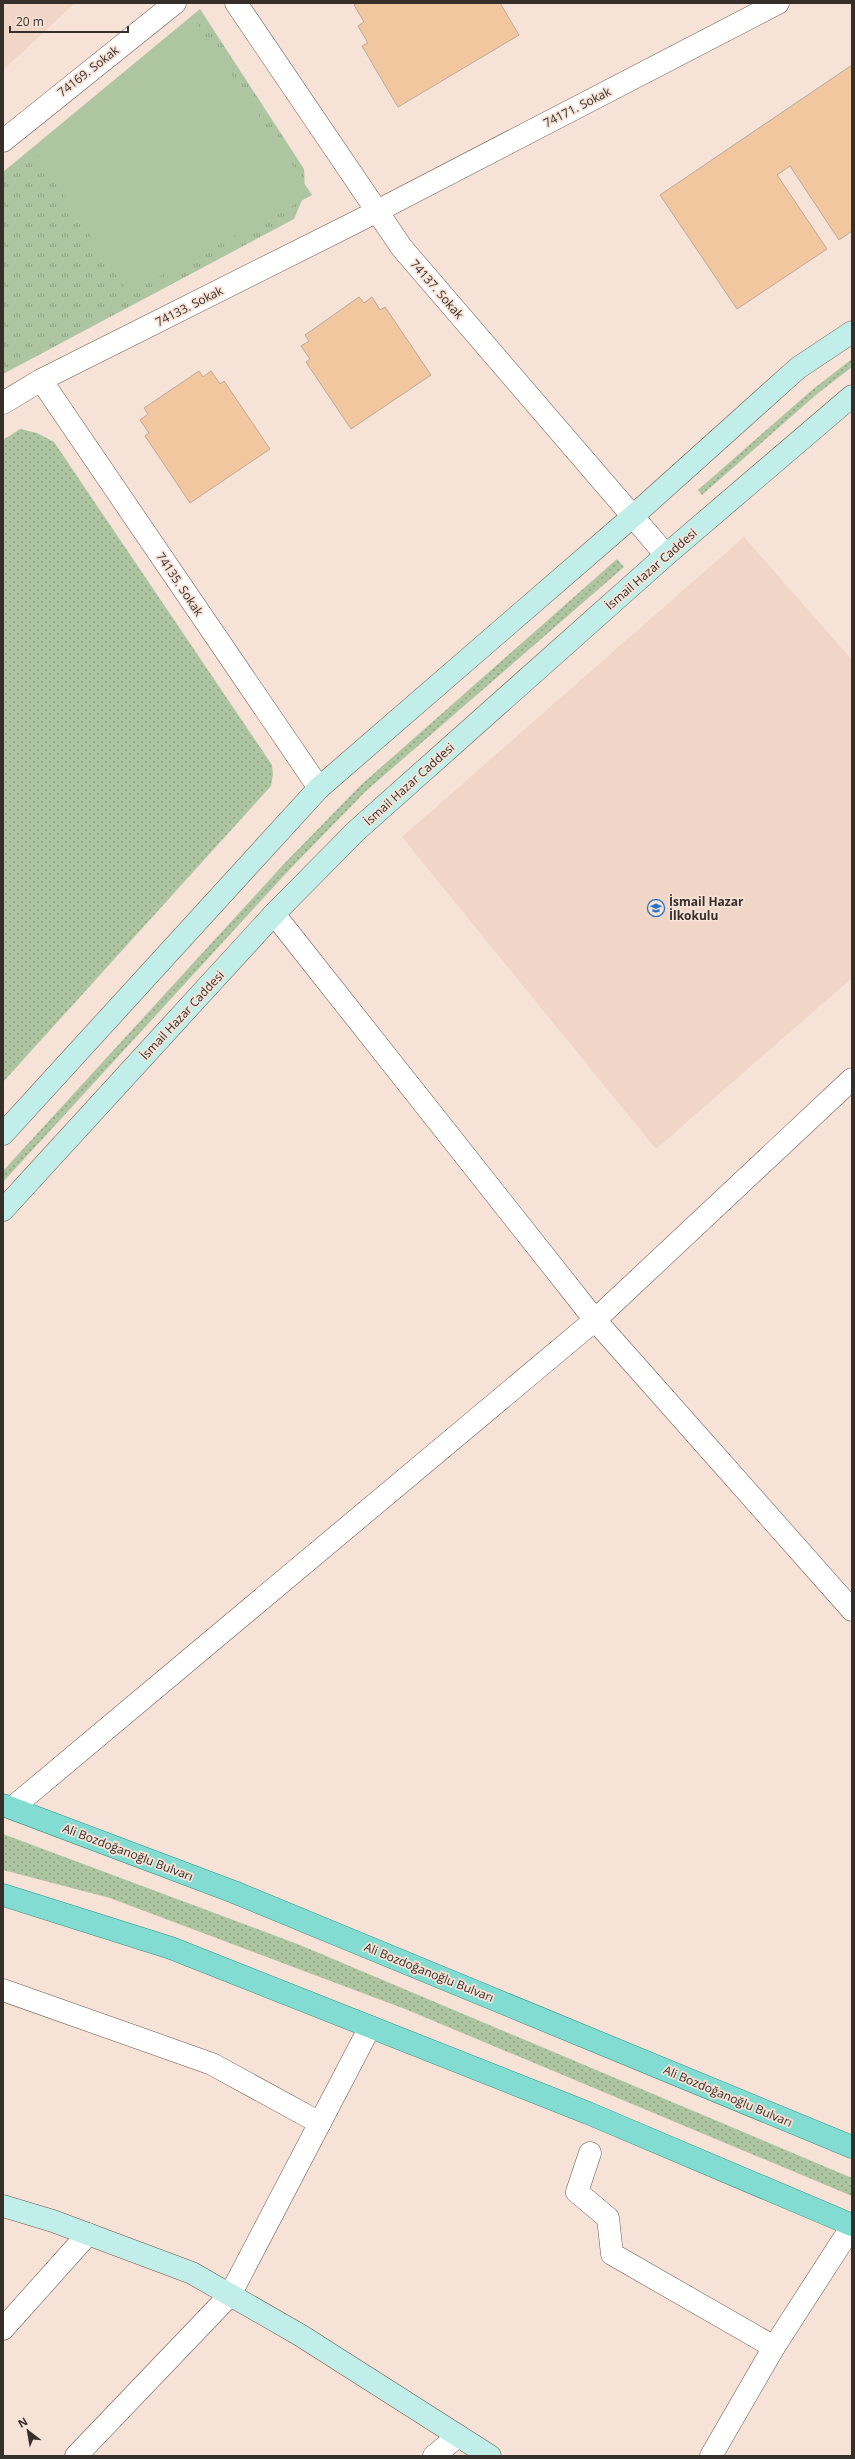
<svg xmlns="http://www.w3.org/2000/svg" width="855" height="2459" viewBox="0 0 855 2459" font-family="'Open Sans',sans-serif">
  <style>
    .built { fill: #f1d5c6 }
    .grass { fill: url(#grass-dots) }
    .park { fill: url(#park-tufts) }
    .pitch { fill: #adc5a0 }
    .building { fill: #f2c79f; stroke: #b9a99b }
    .lines { fill: none; stroke-linecap: round; stroke-linejoin: round }
    .street-casing { stroke: #6a584e; stroke-width: 23 }
    .secondary-casing { stroke: #6a584e; stroke-width: 23 }
    .primary-casing { stroke: #329083; stroke-width: 23 }
    .street { stroke: #fff; stroke-width: 22 }
    .secondary { stroke: #c1eee8; stroke-width: 22 }
    .primary { stroke: #83dcd2; stroke-width: 22 }
    .labels { text-anchor: middle; dominant-baseline: central; stroke-width: 3.5; stroke-linejoin: round; paint-order: stroke }
    .street-label { font-size: 12px; fill: #352e29; stroke: #f6e2d6 }
    .poi-label { font-size: 12px; font-weight: bold; fill: #352e29; stroke: #f6e2d6; text-anchor: start }
  </style>
  <defs>
    <pattern id="grass-dots" width="8" height="8" patternUnits="userSpaceOnUse"><rect width="8" height="8" fill="#adc5a0"/><path d="M2 2h.1M6 6h.1" fill="none" stroke="#8ea082" stroke-width="1.8" stroke-linecap="round"/></pattern>
    <pattern id="park-tufts" width="24" height="20" patternUnits="userSpaceOnUse"><rect width="24" height="20" fill="#adc5a0"/><path d="M3 7l-1-3M5 7V3M7 7l1-3M15 17l-1-3M17 17v-4M19 17l1-3" fill="none" stroke="#8ea082"/></pattern>
  </defs>
  <rect width="100%" height="100%" fill="#f6e2d6"/>
  <!-- built -->
  <g class="built">
    <path d="M3,3h72l-72,67z"/>
    <path d="M744,537l108,123v318l-196,171 -254,-312z"/>
  </g>
  <!-- grass -->
  <g class="grass">
    <path d="M852,359v8l-35,27 -115,101 -4,-5 114,-100z"/>
    <path d="M20,429l17,4 17,9 218,323 1,9 -2,12 -268,296v-642z"/>
    <path d="M617,559l7,8 -258,224 -76,78 -287,313v-11l280,-306 78,-80z"/>
    <path d="M3,1834l297,111 552,233v18l-447,-187 -295,-111 -107,-28z"/>
  </g>
  <!-- park -->
  <path class="park" d="M200,9l104,160 1,24 -11,26 -291,155v-202z"/>
  <!-- pitch -->
  <path class="pitch" d="M192,16l120,179 -184,98 -91,-139z"/>
  <!-- building -->
  <g class="building">
    <path d="M358,3h142l19,32 -121,72 -36,-61 6,-3 -10,-17 6,-4 -10,-17z"/>
    <path d="M852,65v166l-13,9 -49,-74 -13,9 50,74 -90,60 -77,-114z"/>
    <path d="M359,297l5,6 8,-6 8,13 5,-3 46,68 -80,54 -45,-67 4,-3 -9,-13 8,-5 -4,-6z"/>
    <path d="M199,371l4,6 8,-6 9,13 4,-3 46,68 -80,54 -45,-67 4,-3 -9,-13 8,-6 -4,-6z"/>
  </g>
  <g class="lines">
    <!-- street casing -->
    <g class="street-casing">
      <g id="street">
        <path d="M236,3l166,245 264,307"/>
        <path d="M3,141l172,-138"/>
        <path d="M41,380l278,408"/>
        <path d="M3,403l38,-23 315,-158 422,-219"/>
        <path d="M274,914l321,406 257,290"/>
        <path d="M12,1808l583,-488 257,-241"/>
        <path d="M3,1990l209,74 108,59"/>
        <path d="M590,2153l-13,39 31,26 4,36 162,93"/>
        <path d="M3,2329l85,-95"/>
        <path d="M76,2456l154,-161 140,-268"/>
        <path d="M434,2456l24,-20"/>
        <path d="M711,2456l63,-109 78,-121"/>
      </g>
    </g>
    <!-- secondary casing -->
    <g class="secondary-casing">
      <g id="secondary">
        <path d="M3,1134l316,-346 313,-271 166,-149 54,-36"/>
        <path d="M3,1210l271,-296 82,-83 310,-276 186,-159"/>
        <path d="M3,2206l50,15 139,52 108,62 190,121"/>
      </g>
    </g>
    <!-- primary casing -->
    <g class="primary-casing">
      <g id="primary">
        <path d="M3,1805l231,87 618,255"/>
        <path d="M3,1895l168,53 417,165 264,112"/>
      </g>
    </g>
    <!-- street -->
    <use href="#street" class="street"/>
    <!-- secondary -->
    <use href="#secondary" class="secondary"/>
    <!-- primary -->
    <use href="#primary" class="primary"/>
  </g>
  <!-- icons -->
  <defs>
    <g id="school-ring" transform="scale(0.9)"><circle r="9.5" fill="#f6e2d6" stroke="#2b75c6" stroke-width="1.5"/><path d="M0-5L7-2L0 1L-7-2ZM-4 1L0 2.5L4 1V4Q0 6-4 4Z" fill="#2b75c6"/></g>
  </defs>
  <g fill-rule="evenodd">
    <use href="#school-ring" x="656" y="908"/>
  </g>
  <g class="labels">
    <!-- street labels -->
    <g class="street-label">
      <text transform="translate(88 71) rotate(-38)">74169. Sokak</text>
      <text transform="translate(577 107) rotate(-27)">74171. Sokak</text>
      <text transform="translate(437 289) rotate(49)">74137. Sokak</text>
      <text transform="translate(189 306) rotate(-27)">74133. Sokak</text>
      <text transform="translate(651 569) rotate(-41)">İsmail Hazar Caddesi</text>
      <text transform="translate(180 584) rotate(56)">74135. Sokak</text>
      <text transform="translate(409 784) rotate(-42)">İsmail Hazar Caddesi</text>
      <text transform="translate(182 1015) rotate(-47)">İsmail Hazar Caddesi</text>
      <text transform="translate(128 1852) rotate(21)">Ali Bozdoğanoğlu Bulvarı</text>
      <text transform="translate(429 1972) rotate(22)">Ali Bozdoğanoğlu Bulvarı</text>
      <text transform="translate(728 2096) rotate(23)">Ali Bozdoğanoğlu Bulvarı</text>
    </g>
    <!-- poi labels -->
    <g class="poi-label">
      <text x="669" y="901">İsmail Hazar<tspan x="669" dy="14">İlkokulu</tspan></text>
    </g>
  </g>
  <!-- border -->
  <rect width="855" height="2459" fill="none" stroke="#352e29" stroke-width="8"/>
  <!-- north arrow -->
  <g transform="translate(28 2431) rotate(329)" stroke="#f6e2d6" stroke-width="3" paint-order="stroke">
  <path d="M0-3L7 15L0 10L-7 15Z" fill="#352e29"/>
  <text y="-6" font-size="11" font-weight="bold" text-anchor="middle" fill="#352e29">N</text>
  </g>
  <!-- scale -->
  <path d="M10 26v6h118v-6" fill="none" stroke="#352e29" stroke-width="2"/>
  <text x="16" y="26" font-size="12" fill="#352e29" stroke="#f6e2d6" stroke-width="3" paint-order="stroke">20 m</text>
</svg>
